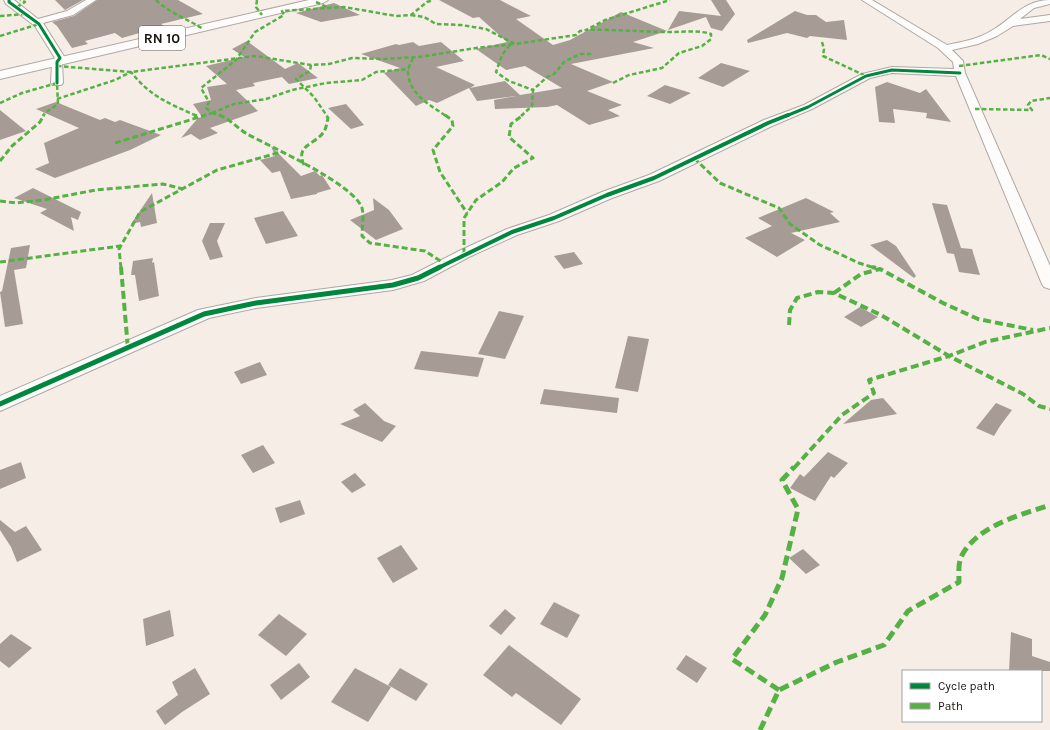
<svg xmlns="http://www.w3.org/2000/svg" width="1050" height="730" viewBox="0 0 1050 730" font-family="Karla,sans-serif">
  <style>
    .building { fill: #a79c95 }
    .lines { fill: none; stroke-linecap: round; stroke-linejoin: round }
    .street-casing { stroke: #afa7a2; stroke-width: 2 }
    .primary-casing { stroke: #afa7a2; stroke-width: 2 }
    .street { fill: #fefcfb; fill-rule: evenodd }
    .primary { fill: #fefcfb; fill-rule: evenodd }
    .quiet-far3 { stroke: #55b144; stroke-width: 2.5; stroke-dasharray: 4.5 2.5; stroke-linecap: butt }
    .quiet-far2 { stroke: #55b144; stroke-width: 3; stroke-dasharray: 6 3; stroke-linecap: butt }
    .quiet-far1 { stroke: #55b144; stroke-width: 4; stroke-dasharray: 8 4; stroke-linecap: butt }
    .quiet { stroke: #55b144; stroke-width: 5; stroke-dasharray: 10 5; stroke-linecap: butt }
    .cycleway-far2-casing { stroke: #fff; stroke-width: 4.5 }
    .cycleway-far1-casing { stroke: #fff; stroke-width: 6 }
    .cycleway-casing { stroke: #fff; stroke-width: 8 }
    .cycleway-far2 { stroke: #00873e; stroke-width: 3 }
    .cycleway-far1 { stroke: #00873e; stroke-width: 4 }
    .cycleway { stroke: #00873e; stroke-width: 5 }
    .labels { text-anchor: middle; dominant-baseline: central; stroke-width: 4; stroke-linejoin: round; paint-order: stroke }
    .shield { fill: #fff; stroke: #5f5a57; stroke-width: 1 }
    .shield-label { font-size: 14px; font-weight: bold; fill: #1a140f }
  </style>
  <rect width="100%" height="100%" fill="#f7ede7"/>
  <!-- building -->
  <g class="building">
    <path d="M55,0h28l-18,10z"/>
    <path d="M97,0h81l25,14 -42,10 3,2 -42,12 -7,-5 -30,8 3,3 -16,4 -15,-22 -5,-4 22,-6z"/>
    <path d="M439,0h61l31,16 -15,3 37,26 17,-5 51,-28 46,19 -34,11 21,6 -83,16 42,18 -26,9 35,14 -14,5 12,6 -31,9 -32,-20 -10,2 -52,2 -1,-9 22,-4 -39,5 -8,-13 -32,15 -8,-3 -13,6 -32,-33 16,-5 -39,-14 35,-10 3,1 14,-3 6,4 22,-4 23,19 -28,6 39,18 -5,3 35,-7 15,14 42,-7 -37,-22 -19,4 -30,-21 31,-7 -28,-25 -6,1z"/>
    <path d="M711,0h15l9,14 -13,17 -11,-3 -5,-11 -38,13 11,-19 42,5z"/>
    <path d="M334,3l26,12 -39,7 -25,-9z"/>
    <path d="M795,11l12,4h9l10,7 18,-2 3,20 -37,-4 -3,2 -20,-5 -39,10 -1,-3z"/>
    <path d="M247,41l38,28 13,-6 20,15 -29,6 -7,-7 -29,6 2,3 -19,4 22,21 -48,17 8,5 -18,7 -9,-6 -10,4 17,-20 4,-1 -9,-13 18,-4 -4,-13 20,-3 -21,-18 38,-9 -12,-8z"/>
    <path d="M721,63l29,8 -27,16 -25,-9z"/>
    <path d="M887,82l33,11 6,-4 25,33 -25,-4 1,-5 -34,-4 2,14 -16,-1 -4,-35z"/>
    <path d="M665,85l26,8 -21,11 -23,-8z"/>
    <path d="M56,102l44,18 5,-2 10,4 5,-2 41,15 -31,15 -75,28 -20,-9 14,-6 -5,-20 35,-15 -43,-19z"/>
    <path d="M346,104l18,21 -13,4 -23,-21z"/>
    <path d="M0,110l26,21 -26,9z"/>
    <path d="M271,146l30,30 14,-5 5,5 2,-1 9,14 -14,4v1l-26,5 -11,-28 -8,2 -12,-13 15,-4z"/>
    <path d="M33,188l48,24 -3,8 -7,-3 3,14 -34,-18 7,-4 -33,-11z"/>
    <path d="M152,193l5,30 -16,4 -1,-5 -9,2z"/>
    <path d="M373,198l16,12 14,19 -27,11 -26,-20 24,-10z"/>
    <path d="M806,198l28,14 -4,1 10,9 -49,11 14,7 -28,17 -32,-19 27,-12 -14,-8z"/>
    <path d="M932,203l15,2 14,43 11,1 8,26 -21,-3 -5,-18 -7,-1z"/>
    <path d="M283,211l15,25 -32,8 -12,-26z"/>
    <path d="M210,223h15l-8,18 6,16 -13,3 -8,-19z"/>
    <path d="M887,240l9,6 20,30 -2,2 -44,-33z"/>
    <path d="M30,245l-4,23 -12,2 9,54 -18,3 -5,-35 2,-1 9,-43z"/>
    <path d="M574,252l9,12 -19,5 -10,-13z"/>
    <path d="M153,258l-1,5 2,-1 5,34 -20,5 -4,-26h-4l2,-14z"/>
    <path d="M860,307l18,10 -17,10 -17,-10z"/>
    <path d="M499,311l25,5 -19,43 -27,-5z"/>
    <path d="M628,336l21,3 -11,53 -23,-4z"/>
    <path d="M421,351l63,7 -6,19 -64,-8z"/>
    <path d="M260,362l7,13 -26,9 -7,-12z"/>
    <path d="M544,389l75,9 -2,15 -77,-9z"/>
    <path d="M883,398l14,16 -54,10 28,-24z"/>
    <path d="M365,403l19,18 12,5 -14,16 -42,-18 20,-8 -7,-6z"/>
    <path d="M996,403l16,7 -12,16 -6,10 -18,-8z"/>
    <path d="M263,445l12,18 -22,10 -12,-18z"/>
    <path d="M828,452l20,11 -14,15 -3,-2 -16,25 -25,-13 10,-14 4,3z"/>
    <path d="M21,462l5,16 -26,11v-19z"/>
    <path d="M355,473l11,12 -14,8 -11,-11z"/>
    <path d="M300,500l5,14 -25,9 -5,-15z"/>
    <path d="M0,520l15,12 11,-6 16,24 -25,12 -6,-15 -11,-17z"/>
    <path d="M401,545l17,24 -25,14 -16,-25z"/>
    <path d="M803,549l17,16 -14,9 -17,-16z"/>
    <path d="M554,602l26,13 -13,23 -27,-14z"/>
    <path d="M505,609l11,9 -15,17 -12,-9z"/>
    <path d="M170,610l4,26 -28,10 -3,-27z"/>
    <path d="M279,614l28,20 -21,22 -28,-21z"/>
    <path d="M1011,632l21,7v17l18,6v9h-41z"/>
    <path d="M11,634l21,14 -23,20 -9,-7v-17z"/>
    <path d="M509,645l72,54 -20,26 -45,-32 -4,4 -29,-22z"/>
    <path d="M686,655l21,13 -10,15 -21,-14z"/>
    <path d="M299,663l11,14 -29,23 -11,-15z"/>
    <path d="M195,668l15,26 -28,18 -17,13 -9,-14 22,-16 -6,-13z"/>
    <path d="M355,668l36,19 -23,35 -37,-20z"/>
    <path d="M400,668l28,16 -12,17 -28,-16z"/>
  </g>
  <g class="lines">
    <!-- street casing -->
    <g class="street-casing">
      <g id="street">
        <path d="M4,0h10l24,19 29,-8 19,-11h10l-23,15 -30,8 22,35 -3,4 1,21 -2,2h-8l-2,-2 1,-21 3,-4 -20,-32 -29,-22z"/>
        <path d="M862,0h10l75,45c15,-3 31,-6 44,-14 21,-12 33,-31 59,-31v4l-16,4 -14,11 30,-4v6l-37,5 -16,10 -19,8 -26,6 11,11 2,12 85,193v23l-6,-2 -2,-3 -86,-208 -64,-3 -22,5 -58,31 -40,17 -113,55 -47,17 -53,23 -42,14 -48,22 -45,24 -31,9 -137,18 -47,10 -209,93v-15l198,-86 58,-12 136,-18 20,-5 47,-24 48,-22 42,-14 53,-23 47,-17 115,-55 40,-15 58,-31 30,-7 62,2 -1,-7 -15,-14z"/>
      </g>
    </g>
    <!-- primary casing -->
    <g class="primary-casing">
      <path id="primary" d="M309,0h19l-5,3 -323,76v-8z"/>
    </g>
    <!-- street -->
    <use href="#street" class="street"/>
    <!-- primary -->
    <use href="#primary" class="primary"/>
    <!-- quiet-far3 -->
    <g class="quiet-far3">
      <path d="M156,0c13,13 32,19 47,29"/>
      <path d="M257,0l-1,7 6,8"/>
      <path d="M316,2l13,6"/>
      <path d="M17,7l8,-5 -5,-2"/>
      <path d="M411,15l13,2 12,7 25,1 25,4 29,15 61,-9 4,-4 6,-1"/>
      <path d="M0,16l25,-2"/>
      <path d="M0,36l39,-12"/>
      <path d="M822,42l2,7 -1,7 43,20"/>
      <path d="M510,45l-8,10 -6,17 13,9 24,9"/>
      <path d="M413,58c-2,4 -5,10 -5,15 2,22 22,32 38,43"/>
      <path d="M311,65l-1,6 -14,8 18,18 13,19"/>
      <path d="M57,66l74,6 124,-16 56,9 18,-1 23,-6 29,1 38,-2 57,-9 39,-4"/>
      <path d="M959,66l82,-11 9,4"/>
      <path d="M613,83l16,-8 33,-7 17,-15 23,-7 9,-7v-5c-12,-4 -27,-2 -40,-2 -29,0 -57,-3 -85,-2l19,-10 65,-20"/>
      <path d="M57,99l58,-19 16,-8c20,25 37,31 66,44"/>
      <path d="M0,103l22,-10 35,-10 1,21 -13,9 -2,3"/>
      <path d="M975,109l57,1 -4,-5 3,-4 19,-3"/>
      <path d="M212,113l10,3"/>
      <path d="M212,113l22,-9 32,-5 26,-9 34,-7 36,-3 14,-8 33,-3"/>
      <path d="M202,116l10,-3 -6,-5 3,-6 -8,-14 35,-28 19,-28 29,-17 -2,-4 62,-4 52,9 15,-1 16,-13 6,-2"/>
      <path d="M521,116l11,-10 1,-16 14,-13 7,-3 11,-13 16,-7h11"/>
    </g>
    <!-- quiet-far2 -->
    <g class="quiet-far2">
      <path d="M194,115l3,1"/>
      <path d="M219,115c10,3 18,13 28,19 24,13 107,50 115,74 2,8 0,20 0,28l8,7 55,8 20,13"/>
      <path d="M445,115l7,5 1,6 -20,24 7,22 27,41"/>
      <path d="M115,143l91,-28"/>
      <path d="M694,158l26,25 59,25 11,16 30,21 39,18 16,5"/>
      <path d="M0,161l12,-15 28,-24 4,-7"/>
      <path d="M304,165c-9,-20 10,-20 19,-32 3,-3 4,-11 5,-15l-2,-3"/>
      <path d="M0,201l16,2 27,-3 53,-10 67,-6 20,5"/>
      <path d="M464,254v-36l12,-18 26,-18 12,-14 19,-10 -24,-21 2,-13 12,-9"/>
      <path d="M0,262l120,-16"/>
      <path d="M121,268l-2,-19 21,-37 77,-42 64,-18"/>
    </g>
    <!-- quiet-far1 -->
    <g class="quiet-far1">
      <path d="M121,267l7,82"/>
      <path d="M872,267l4,1"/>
      <path d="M834,293l27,-19 19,-5 63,34 35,16 55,11"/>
      <path d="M789,325l1,-15 7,-12 21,-6 16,1 47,22 68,41 74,38 16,12 11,3"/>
      <path d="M794,468l48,-53 32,-22 -5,-13 80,-24 36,-14 65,-14"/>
    </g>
    <!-- quiet -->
    <g class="quiet">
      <path d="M779,690l-47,-31 33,-44 17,-37 16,-69 -16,-29 12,-13"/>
      <path d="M760,730l19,-40 58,-28 47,-17 24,-34 51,-29c0,-8 -1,-17 2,-25 15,-31 59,-42 89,-52"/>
    </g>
    <!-- cycleway-far2 casing -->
    <g class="cycleway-far2-casing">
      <g id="cycleway-far2">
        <path d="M9,0v2l30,22 21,34 -3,4v21"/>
        <path d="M786,116l22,-9 58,-31 26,-6 68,3"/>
      </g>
    </g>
    <!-- cycleway-far1 casing -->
    <g class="cycleway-far1-casing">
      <path id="cycleway-far1" d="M438,268l74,-36 42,-14 53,-23 47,-17 114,-55 20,-8"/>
    </g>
    <!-- cycleway casing -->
    <g class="cycleway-casing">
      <path id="cycleway" d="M0,404l204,-90 52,-11 137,-18 25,-7 22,-11"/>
    </g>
    <!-- cycleway-far2 -->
    <use href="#cycleway-far2" class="cycleway-far2"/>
    <!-- cycleway-far1 -->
    <use href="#cycleway-far1" class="cycleway-far1"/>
    <!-- cycleway -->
    <use href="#cycleway" class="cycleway"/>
  </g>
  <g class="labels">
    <!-- shield labels -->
    <rect class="shield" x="139" y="26" width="46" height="24" rx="3"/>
    <g class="shield-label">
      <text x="162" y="38">RN 10</text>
    </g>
  </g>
  <!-- legend -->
  <rect x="902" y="670" width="140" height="52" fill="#ffffff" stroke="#a3a19f"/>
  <rect x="910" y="683" width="20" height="6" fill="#00873e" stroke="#a3a19f"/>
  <text x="938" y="690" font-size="12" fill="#1a140f">Cycle path</text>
  <rect x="910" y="703" width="20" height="6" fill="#55b144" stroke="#a3a19f"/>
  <text x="938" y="710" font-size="12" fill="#1a140f">Path</text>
</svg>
